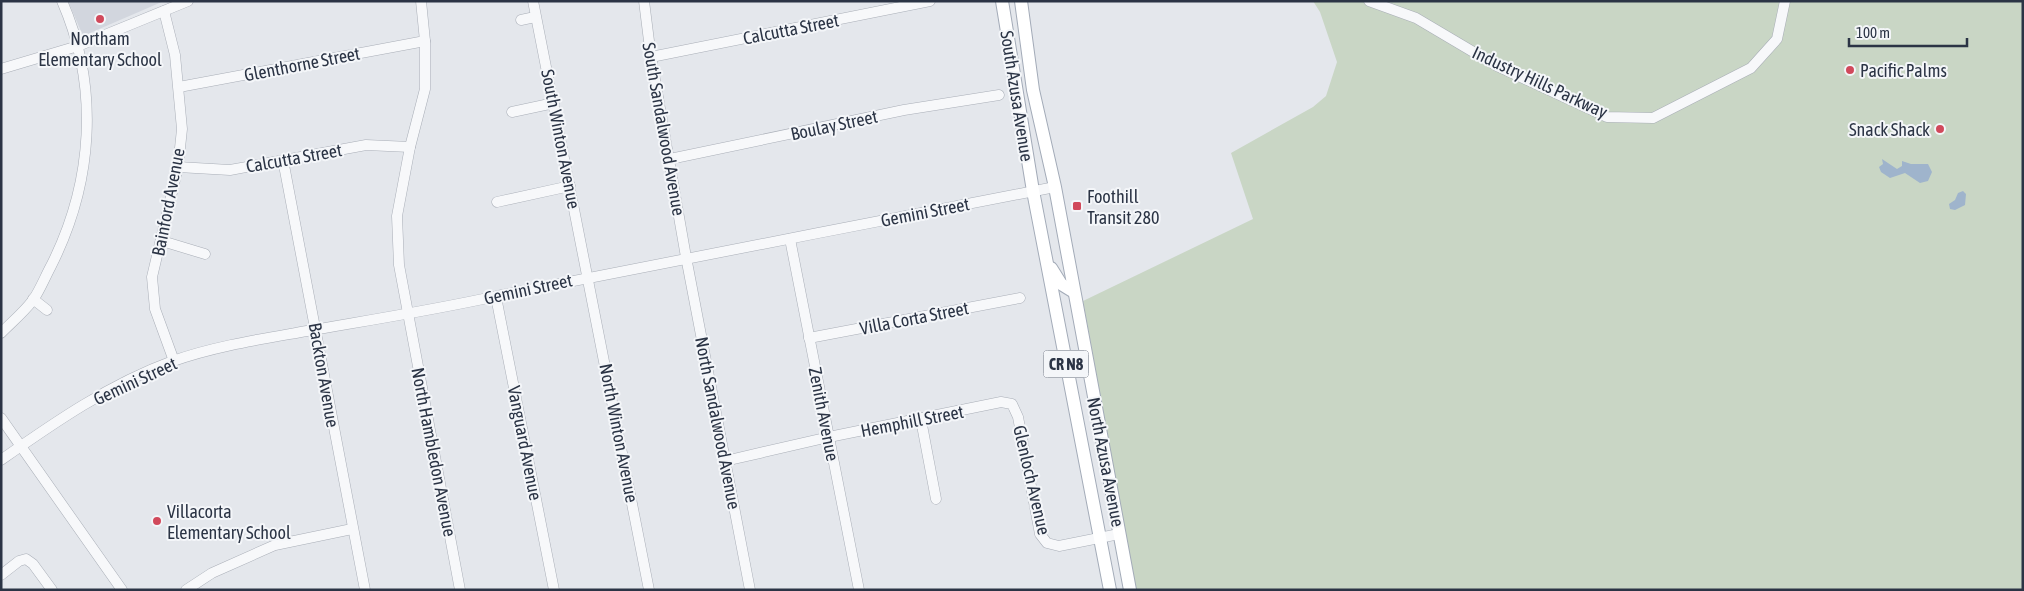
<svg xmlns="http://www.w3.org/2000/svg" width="2024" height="591" viewBox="0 0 2024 591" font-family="'Asap Condensed',sans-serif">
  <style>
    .built { fill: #d2d6de }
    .green { fill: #c9d6c5 }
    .water { fill: #9fb4cc }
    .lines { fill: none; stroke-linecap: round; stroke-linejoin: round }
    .minor-casing { stroke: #a9aeb7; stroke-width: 11 }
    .major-casing { stroke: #a3abb8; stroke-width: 14 }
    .minor { stroke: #f7f8fa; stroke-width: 10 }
    .major { stroke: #fff; stroke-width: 12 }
    .poi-dot { fill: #d1495b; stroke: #f4f6f9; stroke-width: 2 }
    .labels { text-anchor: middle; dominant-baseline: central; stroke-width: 4; stroke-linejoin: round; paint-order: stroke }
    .shield { fill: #f4f6f9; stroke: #676e7b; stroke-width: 1 }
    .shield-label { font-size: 16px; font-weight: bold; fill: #2b3445 }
    .street-label { font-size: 18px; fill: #2b3445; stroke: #f4f6f9 }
    .poi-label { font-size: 18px; fill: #2b3445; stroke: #f4f6f9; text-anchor: start }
  </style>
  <rect width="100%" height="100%" fill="#e4e7ec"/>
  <!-- built -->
  <path class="built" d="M68,1h96l-81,35z"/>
  <!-- green -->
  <path class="green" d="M1313,1h710v589h-887l-53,-289 170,-82 -22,-66 82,-46 13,-11 11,-34 -17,-50z"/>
  <!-- water -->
  <g class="water">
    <path d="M1882,159l15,10 5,-3v-5l9,3h17l4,8 -4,9 -8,2 -15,-10 -15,5 -9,-6 -2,-5 4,-3z"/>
    <path d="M1963,191l3,3 -1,11 -10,5 -5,-1 -1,-5 6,-4 3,-7z"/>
  </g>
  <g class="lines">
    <!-- minor casing -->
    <g class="minor-casing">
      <g id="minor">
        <path d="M421,1l4,40v48l-15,58 -13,69 2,49 61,325"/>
        <path d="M533,1l116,589"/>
        <path d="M644,1l7,56 35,200 64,333"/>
        <path d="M1369,1l47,17 81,48 110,51 46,1 98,-50 26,-29 8,-38"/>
        <path d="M164,11l11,44 7,74 -4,38 -26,110 3,32 19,52"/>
        <path d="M521,20l14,-3"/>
        <path d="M651,57l279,-56"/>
        <path d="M1,69l77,-23 110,-45"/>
        <path d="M179,87l246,-46"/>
        <path d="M512,112l42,-9"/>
        <path d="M670,159l234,-49 95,-15"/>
        <path d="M283,160l82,430"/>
        <path d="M178,167l52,3 136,-25 44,2"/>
        <path d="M497,202l73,-16"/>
        <path d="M790,239l69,351"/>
        <path d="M162,241l43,13"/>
        <path d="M496,297l58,293"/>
        <path d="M33,299l14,11"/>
        <path d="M1,333c11,-11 23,-21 32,-33 7,-10 12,-23 18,-34 42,-83 49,-178 11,-265"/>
        <path d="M809,338l211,-40"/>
        <path d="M1,418l121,172"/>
        <path d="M921,420l15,79"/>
        <path d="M1,460c54,-38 109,-76 172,-99 42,-15 89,-22 134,-30 63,-11 127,-21 190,-35 186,-38 372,-72 558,-109"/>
        <path d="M725,461l104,-24 172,-35 11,2 6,13 22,117 7,9 12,3 60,-12"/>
        <path d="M1,575l18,-14 7,-2 7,5 19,26"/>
        <path d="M186,590l26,-17 63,-28 77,-16"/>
      </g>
    </g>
    <!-- major casing -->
    <g class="major-casing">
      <g id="major">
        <path d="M1002,1l31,190 77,399"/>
        <path d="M1021,1l12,89 22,97 75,403"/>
        <path d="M1051,268l10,16 13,8"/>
      </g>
    </g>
    <!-- minor -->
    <use href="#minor" class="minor"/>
    <!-- major -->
    <use href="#major" class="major"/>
  </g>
  <!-- markers -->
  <g class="poi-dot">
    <circle cx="100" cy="19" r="5"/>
    <circle cx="1850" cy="70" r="5"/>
    <circle cx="1940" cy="129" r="5"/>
    <rect x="1072" y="201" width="10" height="10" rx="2.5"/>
    <circle cx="157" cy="521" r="5"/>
  </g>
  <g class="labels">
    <!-- shield labels -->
    <rect class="shield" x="1043.5" y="350.5" width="45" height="27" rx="4"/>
    <g class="shield-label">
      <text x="1066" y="364">CR N8</text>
    </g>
    <!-- street labels -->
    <g class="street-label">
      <text transform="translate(791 29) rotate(-11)">Calcutta Street</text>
      <text transform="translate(302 64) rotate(-11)">Glenthorne Street</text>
      <text transform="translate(1540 82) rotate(25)">Industry Hills Parkway</text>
      <text transform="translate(1017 96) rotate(81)">South Azusa Avenue</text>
      <text transform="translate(834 125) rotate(-12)">Boulay Street</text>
      <text transform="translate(664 129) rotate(80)">South Sandalwood Avenue</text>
      <text transform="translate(561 139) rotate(79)">South Winton Avenue</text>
      <text transform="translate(294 158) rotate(-10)">Calcutta Street</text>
      <text transform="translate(168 202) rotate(-79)">Bainford Avenue</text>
      <text transform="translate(925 212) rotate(-11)">Gemini Street</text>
      <text transform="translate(528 289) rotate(-12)">Gemini Street</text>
      <text transform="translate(914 318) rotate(-11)">Villa Corta Street</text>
      <text transform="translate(324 375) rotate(80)">Backton Avenue</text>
      <text transform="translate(135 381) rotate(-25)">Gemini Street</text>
      <text transform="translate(824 414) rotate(79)">Zenith Avenue</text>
      <text transform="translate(912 421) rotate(-11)">Hemphill Street</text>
      <text transform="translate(718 423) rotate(79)">North Sandalwood Avenue</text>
      <text transform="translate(619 433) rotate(79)">North Winton Avenue</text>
      <text transform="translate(525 443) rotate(79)">Vanguard Avenue</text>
      <text transform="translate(434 452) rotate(79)">North Hambledon Avenue</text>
      <text transform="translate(1106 462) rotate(79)">North Azusa Avenue</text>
      <text transform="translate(1032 480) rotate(77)">Glenloch Avenue</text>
    </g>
    <!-- poi labels -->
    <g class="poi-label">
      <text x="100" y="38" text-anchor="middle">Northam<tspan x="100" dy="21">Elementary School</tspan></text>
      <text x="1860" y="70">Pacific Palms</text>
      <text x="1930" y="129" text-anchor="end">Snack Shack</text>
      <text x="1087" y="196">Foothill<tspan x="1087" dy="21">Transit 280</tspan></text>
      <text x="167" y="511">Villacorta<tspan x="167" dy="21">Elementary School</tspan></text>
    </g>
  </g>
  <!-- border -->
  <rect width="2024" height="591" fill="none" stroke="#2b3445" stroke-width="5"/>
  <!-- scale -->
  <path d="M1849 38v8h118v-8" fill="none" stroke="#2b3445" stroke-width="2.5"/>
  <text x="1856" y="38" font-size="15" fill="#2b3445" stroke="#f4f6f9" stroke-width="4" paint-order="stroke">100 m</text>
</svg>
